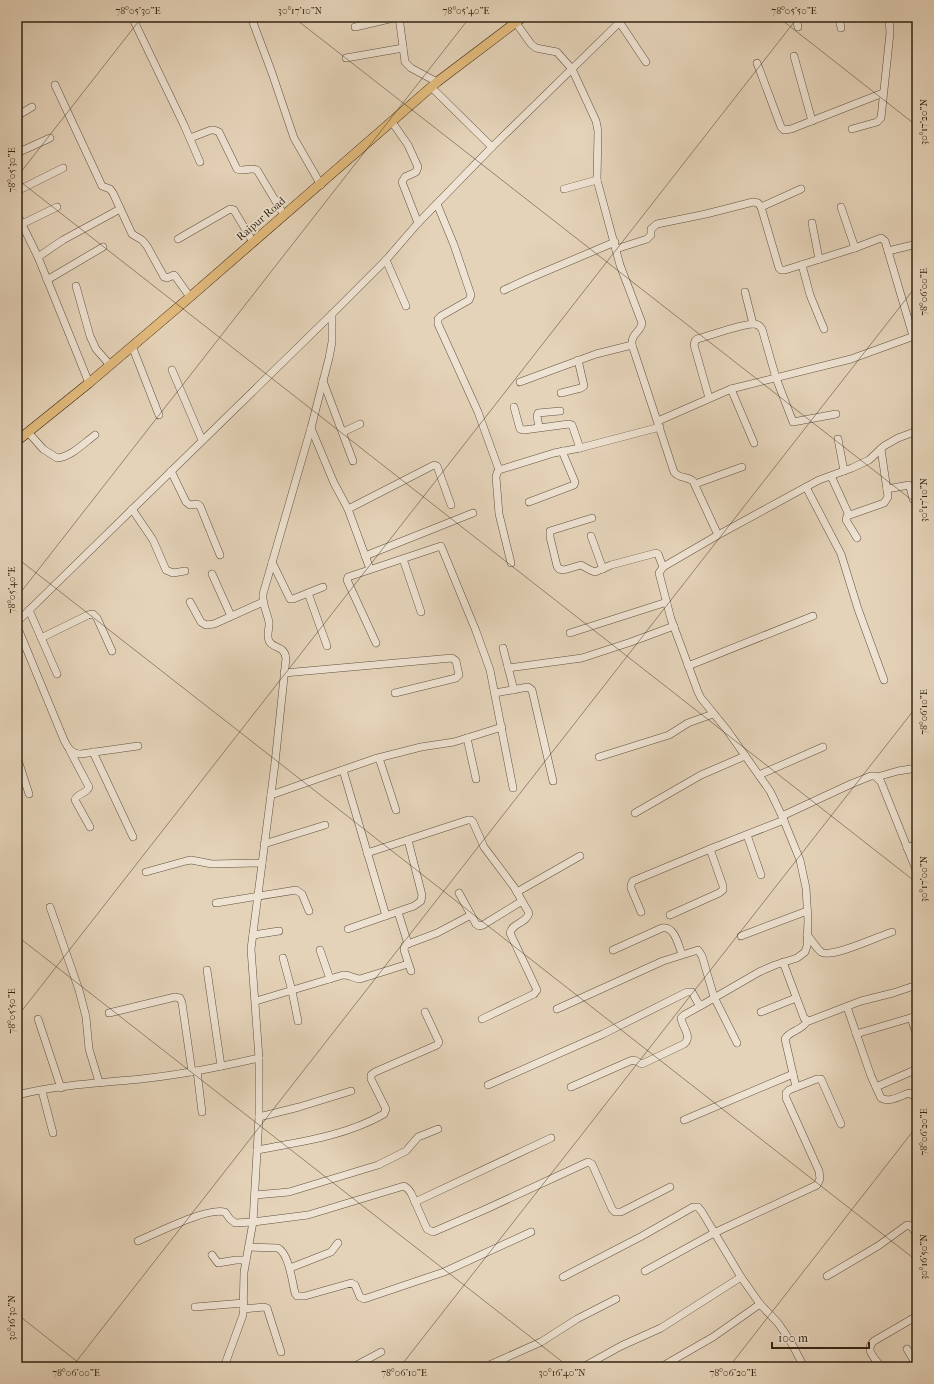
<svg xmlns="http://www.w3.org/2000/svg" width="934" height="1384" viewBox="0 0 934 1384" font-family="'IM FELL French Canon',serif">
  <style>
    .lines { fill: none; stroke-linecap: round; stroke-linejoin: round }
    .minor-casing { stroke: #5f503c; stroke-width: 8 }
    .major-casing { stroke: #322412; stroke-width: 10 }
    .minor { stroke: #eee2d2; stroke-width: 7 }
    .major { stroke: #e2ba7c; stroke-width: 9 }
    .ticks { fill: none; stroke: #322412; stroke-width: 1; stroke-opacity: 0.45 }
    .labels { text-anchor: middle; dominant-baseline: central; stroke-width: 3.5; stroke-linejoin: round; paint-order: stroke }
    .street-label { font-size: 11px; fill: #322412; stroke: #eee2d2 }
    .neatline { fill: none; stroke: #322412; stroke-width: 1.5 }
    .ticks-label { font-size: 10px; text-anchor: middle; fill: #322412 }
  </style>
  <rect width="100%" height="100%" fill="#e5d3b9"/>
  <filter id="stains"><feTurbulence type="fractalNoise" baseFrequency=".005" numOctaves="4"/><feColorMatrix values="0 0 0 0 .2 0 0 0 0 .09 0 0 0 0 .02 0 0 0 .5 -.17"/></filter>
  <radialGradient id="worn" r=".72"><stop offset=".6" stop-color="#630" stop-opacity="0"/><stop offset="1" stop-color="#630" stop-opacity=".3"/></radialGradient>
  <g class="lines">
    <!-- minor casing -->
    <g class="minor-casing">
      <g id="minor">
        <path d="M132,17l52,108 16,37"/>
        <path d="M251,17l21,56 22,65 27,47"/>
        <path d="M399,17l6,45 6,6 26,14"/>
        <path d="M513,17l3,6 15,21 5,4 21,4 15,17 24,52 2,10 -1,49 23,85 22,58c-1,9 -11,10 -10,22l42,127c5,7 13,4 19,9l25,54"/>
        <path d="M796,17l2,10"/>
        <path d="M839,17l2,11"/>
        <path d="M620,23l26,39"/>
        <path d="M355,27l43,-10"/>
        <path d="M794,56l18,65"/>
        <path d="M346,58l57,-10"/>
        <path d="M757,63l24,64 3,3 7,-1 92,-36"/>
        <path d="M55,85l47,101 8,3 3,4 19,41 10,6 5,6 17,31 3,1 7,-3 1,1 15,21"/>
        <path d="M431,87l61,60"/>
        <path d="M17,116l15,-9"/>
        <path d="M392,122l16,23 10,22 -2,5 -11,5 -3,5 16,41"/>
        <path d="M852,129l25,-7 4,-4 9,-85 -1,-16"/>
        <path d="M190,138l21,-8h3l5,2 18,37c6,3 14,-2 20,1l27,45"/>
        <path d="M17,153l33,-15"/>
        <path d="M564,189l33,-9"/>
        <path d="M17,191l46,-23"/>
        <path d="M437,204l17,41 17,50 -2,5 -28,16 -3,3v5l40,88 21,58"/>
        <path d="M761,207l40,-18"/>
        <path d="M841,207l14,41"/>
        <path d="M17,214l21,43 51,126"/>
        <path d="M812,223l7,36"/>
        <path d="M22,224l35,-17"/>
        <path d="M178,239l52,-30 4,1 1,2 18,30"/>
        <path d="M616,249l31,-10 4,-4v-6l6,-5 49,-10 47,-12 5,1 3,4 18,61 2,2h4l70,-22 26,-10 4,3 28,95"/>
        <path d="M888,251l25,-6"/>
        <path d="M38,257l25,-17 57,-31"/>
        <path d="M386,260l20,46"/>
        <path d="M802,265l8,30 14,34"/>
        <path d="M47,280l56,-33"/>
        <path d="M76,286l14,50 6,13 14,16"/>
        <path d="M504,290l26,-12 85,-36"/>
        <path d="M745,292l8,32"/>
        <path d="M132,346l27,69"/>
        <path d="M172,370l30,70"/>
        <path d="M323,381l30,80"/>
        <path d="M520,382l76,-28 36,-9"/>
        <path d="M731,389l23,54"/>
        <path d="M561,393l20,-5 3,-2 -6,-26"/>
        <path d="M709,398l-15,-53 1,-4 2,-2c12,-3 47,-16 57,-15 4,0 6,2 8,5l14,49 17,44 43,-8"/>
        <path d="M514,407l6,22 4,1 45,-6 3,1 8,23"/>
        <path d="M658,421l73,-32 120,-30 66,-24"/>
        <path d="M539,427l-2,-11 1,-3 22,-2"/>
        <path d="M311,428l23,55 14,26 22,60"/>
        <path d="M28,432l15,17 14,9c14,-1 27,-15 38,-23"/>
        <path d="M343,432l17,-8"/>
        <path d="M838,439l6,32"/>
        <path d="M171,471l15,31 4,3 7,-1 3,2 20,49"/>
        <path d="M831,476l18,39"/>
        <path d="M695,484l47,-17"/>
        <path d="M806,487l35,67 17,55 26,71"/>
        <path d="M887,489l22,-4 1,2 3,12"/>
        <path d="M529,502l45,-17 1,-3 -13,-31"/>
        <path d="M132,509l21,31 13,30 7,3 12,-2"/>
        <path d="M348,509l86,-44 3,1 14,39"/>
        <path d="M592,518l-42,13v6l7,29 2,3 5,1 17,-5 9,5 5,2 16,-7 45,-12 2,1 5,13"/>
        <path d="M591,536l12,33"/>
        <path d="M857,538l-11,-18 1,-4 37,-13 4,-6 -7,-48"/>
        <path d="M365,556l108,-43"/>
        <path d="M403,559l18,53"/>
        <path d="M272,562l18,37h3l30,-12"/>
        <path d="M511,563l-12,-49 -3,-37 1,-4 2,-3 55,-17 26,-5 80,-21"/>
        <path d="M212,574l19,42"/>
        <path d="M308,593l19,53"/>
        <path d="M190,602l11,20 5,3 8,-1 49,-22"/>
        <path d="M29,610l28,64"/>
        <path d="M17,622l315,-308 54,-54 32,-37 74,-76 133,-130"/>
        <path d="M17,626l47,114c4,8 7,14 17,14l57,-8"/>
        <path d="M570,633l97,-31"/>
        <path d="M41,638l47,-23 5,-1 4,4 15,33"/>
        <path d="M376,643l-29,-63 1,-3 93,-31 35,85 14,39 23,118"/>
        <path d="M503,648l11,42"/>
        <path d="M688,666l125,-50"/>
        <path d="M508,668l74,-10 49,-16 43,-16"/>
        <path d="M284,673l168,-15 4,3 3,14 -3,3 -61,15"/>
        <path d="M495,693l33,-6 4,3 21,91"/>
        <path d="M467,738l9,41"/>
        <path d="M70,751l19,36c-2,7 -12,6 -14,13l15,27"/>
        <path d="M93,752l40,85"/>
        <path d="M17,757l12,37"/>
        <path d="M599,757l70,-22 19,-12 25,-9"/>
        <path d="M379,758l17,52"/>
        <path d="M343,770l43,146"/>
        <path d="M759,775l64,-28"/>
        <path d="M877,777l21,-6 19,-3"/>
        <path d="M271,795l103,-36 47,-12 33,-5 48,-15"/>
        <path d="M635,813l66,-38 44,-19"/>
        <path d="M782,816l69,-32 20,-8h4l6,6 36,90"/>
        <path d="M747,835l14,40"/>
        <path d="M264,844l61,-19"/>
        <path d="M907,848l10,-4"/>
        <path d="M367,853l101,-33h3l2,2 11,25 30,40 15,26c-2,10 -17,10 -19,20l27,57 -3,4 -52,25"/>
        <path d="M146,872l40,-11 5,-1 21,4 50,-1"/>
        <path d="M517,892l63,-36"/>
        <path d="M459,893l17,31 3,2 4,-1 39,-24"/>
        <path d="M216,903l80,-13 6,4 7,17"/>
        <path d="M50,907l29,83 7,27 3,32 10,33"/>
        <path d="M398,912l10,32"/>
        <path d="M641,912l-10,-24v-3l2,-4 77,-32 74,-29"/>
        <path d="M670,915l49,-22 4,-3v-4l-13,-37"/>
        <path d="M348,929l66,-23 7,-5 1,-6 -14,-55"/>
        <path d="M253,935l26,-4"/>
        <path d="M807,935c5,5 9,13 14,17 10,7 58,-16 71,-20"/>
        <path d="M741,936l66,-25"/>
        <path d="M320,950l10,29"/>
        <path d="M613,950l49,-22c13,-2 16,17 20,26"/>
        <path d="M283,958l9,33 6,30"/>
        <path d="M783,962l21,56 5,3 52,-20 32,-8 24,-8"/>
        <path d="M207,970l14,96"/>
        <path d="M411,971l-7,-21 1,-5 32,-12 34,-18"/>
        <path d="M256,1001l87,-26c6,-1 11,4 17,4l48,-15"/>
        <path d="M847,1007l24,69 10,22c9,5 19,-2 28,-5l8,5"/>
        <path d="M557,1009l106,-48 35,-11 4,6 12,41 23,46"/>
        <path d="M761,1012l35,-14"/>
        <path d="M109,1013l66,-16 5,1 2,5 10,69"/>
        <path d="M911,1018l6,18"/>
        <path d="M38,1019l23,69"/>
        <path d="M856,1034l61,-18"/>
        <path d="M197,1071l5,41"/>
        <path d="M488,1085l115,-51 84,-42h5l6,11 4,2 57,-33 16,-7 22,-7 8,-6 2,-6 1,-26 -2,-32 -6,-28 -18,-44 -12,-25 -43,-61 -26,-32 -3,-6 -27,-73 -12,-46 4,-6 55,-32 88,-48 13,-7 33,-12 17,-8 15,-14 14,-8 19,-7"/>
        <path d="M571,1087l59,-26 4,-1 8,4 42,-20c9,-7 -2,-17 -3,-26l3,-3 18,-10"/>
        <path d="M796,1087l-11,-48c5,-9 17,-8 22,-18"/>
        <path d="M876,1087l41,-18"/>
        <path d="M42,1091l11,42"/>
        <path d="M17,1095c40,-10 83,-12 124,-16 40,-4 79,-12 118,-21"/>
        <path d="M259,1117l40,-10 52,-16"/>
        <path d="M684,1120l109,-46"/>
        <path d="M257,1150c43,-8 89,-14 127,-36l2,-5 -15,-30v-4l4,-3 62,-27 2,-3 -14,-30"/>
        <path d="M255,1195l34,-3 89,-27 28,-14 12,-14 20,-8"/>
        <path d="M415,1202l136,-64"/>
        <path d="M138,1241c19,-8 69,-34 87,-29l5,7 5,4 18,-1 55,-7 96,-29 4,3 3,4 16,36 6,3 51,-22 104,-48 4,2 20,45 3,3h6l49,-25"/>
        <path d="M249,1247l29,1c11,6 14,33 17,45l2,3h8l46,-13 4,2 5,12 4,2 80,-27 87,-40"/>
        <path d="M212,1255l6,8 18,-3h10"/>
        <path d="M290,1268l41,-16 7,-9"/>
        <path d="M645,1271l69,-38 103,-48 3,-6 -1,-8 -33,-73v-5l3,-3 28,-11h4l20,45"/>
        <path d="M827,1276l51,-30 29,-21 4,1 6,9"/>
        <path d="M563,1277l79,-41 51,-29h5l4,5 39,65 19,27 18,19 9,13 6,10 11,21"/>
        <path d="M195,1307l49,-4"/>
        <path d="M243,1309l21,-2 3,1 14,44"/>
        <path d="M907,1349l10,17"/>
        <path d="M224,1367l19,-52 1,-43 9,-50 6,-105v-59l-8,-109 24,-186 11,-105c-2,-13 -13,-9 -17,-17 -3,-6 1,-14 0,-19 -2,-10 -7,-18 -6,-28l48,-166 18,-70 3,-16v-28"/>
        <path d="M353,1367l28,-15"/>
        <path d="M485,1367l56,-25 36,-23 39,-20"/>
        <path d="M583,1367l38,-21 40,-18 80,-51"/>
        <path d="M661,1367l52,-30 47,-33"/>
        <path d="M881,1367c-6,-9 -17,-17 -7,-26l43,-25"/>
      </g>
    </g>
    <!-- major casing -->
    <g class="major-casing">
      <path id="major" d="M17,441l72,-58 101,-86 247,-215 86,-65"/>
    </g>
    <!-- minor -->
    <use href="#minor" class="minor"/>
    <!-- major -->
    <use href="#major" class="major"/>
  </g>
  <!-- ticks -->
  <path class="ticks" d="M293,17l624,487M778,17l139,109M17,177l125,-160M17,179l900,704M17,558l900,703M17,597l453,-580M17,936l552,431M17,1017l781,-1000M17,1314l67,53M72,1367l845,-1082M400,1367l517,-661M729,1367l188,-241"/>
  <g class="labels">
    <!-- street labels -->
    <g class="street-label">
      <text transform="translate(261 219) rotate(-41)">Raipur Road</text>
    </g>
  </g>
  <!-- margin -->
  <rect width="934" height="1384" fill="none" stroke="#e5d3b9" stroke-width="44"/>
  <!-- scale -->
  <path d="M772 1342v6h97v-6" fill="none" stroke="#322412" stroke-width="2"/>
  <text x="778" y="1342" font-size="12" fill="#322412" stroke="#eee2d2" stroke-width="3" paint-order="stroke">100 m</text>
  <rect x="22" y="22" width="890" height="1340" class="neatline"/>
  <g class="ticks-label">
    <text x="138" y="14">78°05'30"E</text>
    <text x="300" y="14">30°17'10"N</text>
    <text x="466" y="14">78°05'40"E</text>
    <text x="794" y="14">78°05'50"E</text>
    <text transform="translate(923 122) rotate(-90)" y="4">30°17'20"N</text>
    <text transform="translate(11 170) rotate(-90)" y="4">78°05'30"E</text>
    <text transform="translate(923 292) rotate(-90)" y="4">78°06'00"E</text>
    <text transform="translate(923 500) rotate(-90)" y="4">30°17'10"N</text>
    <text transform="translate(11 590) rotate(-90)" y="4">78°05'40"E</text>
    <text transform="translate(923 712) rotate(-90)" y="4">78°06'10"E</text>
    <text transform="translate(923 879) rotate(-90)" y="4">30°17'00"N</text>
    <text transform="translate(11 1011) rotate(-90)" y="4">78°05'50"E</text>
    <text transform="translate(923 1132) rotate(-90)" y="4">78°06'20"E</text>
    <text transform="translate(923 1257) rotate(-90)" y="4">30°16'50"N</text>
    <text transform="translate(11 1318) rotate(-90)" y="4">30°16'30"N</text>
    <text x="76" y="1376">78°06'00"E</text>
    <text x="404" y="1376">78°06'10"E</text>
    <text x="562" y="1376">30°16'40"N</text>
    <text x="733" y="1376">78°06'20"E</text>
  </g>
  <rect width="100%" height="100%" filter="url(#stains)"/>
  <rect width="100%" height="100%" fill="url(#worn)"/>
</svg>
